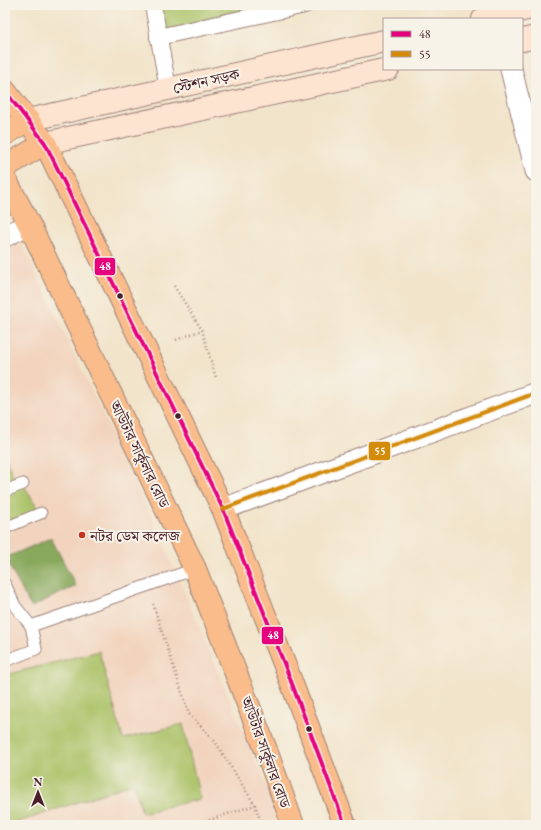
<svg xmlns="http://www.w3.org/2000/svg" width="541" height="830" viewBox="0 0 541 830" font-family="'EB Garamond','Noto Serif Bengali',serif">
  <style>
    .built { fill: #f2d4be }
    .green { fill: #abc267; stroke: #7a7049 }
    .forest { fill: #88a85c; stroke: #696444 }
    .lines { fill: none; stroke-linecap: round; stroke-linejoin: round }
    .service-casing { stroke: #9e827a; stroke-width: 13 }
    .pedestrian-casing { stroke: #9e827a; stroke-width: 18 }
    .minor-casing { stroke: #9e827a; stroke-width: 23 }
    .secondary-casing { stroke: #9e827a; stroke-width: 24 }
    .primary-casing { stroke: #9e827a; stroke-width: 24 }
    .path { stroke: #9e827a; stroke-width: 2.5; stroke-dasharray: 1 3; stroke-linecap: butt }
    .service { stroke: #fff; stroke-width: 11 }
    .pedestrian { stroke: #fff; stroke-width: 16 }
    .minor { stroke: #fff; stroke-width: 21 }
    .secondary { stroke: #fde4d0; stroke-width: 22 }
    .primary { stroke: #f9bc8a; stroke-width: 22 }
    .bus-1-casing { stroke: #f7f3e8; stroke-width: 7 }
    .bus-2-casing { stroke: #f7f3e8; stroke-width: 7 }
    .bus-1 { stroke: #e5007d; stroke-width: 4 }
    .bus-2 { stroke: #d48b09; stroke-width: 4 }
    .bus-dot { fill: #4a1f2b; stroke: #f7f3e8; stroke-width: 1.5 }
    .poi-dot { fill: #c8321e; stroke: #f7f3e8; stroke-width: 1.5 }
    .labels { text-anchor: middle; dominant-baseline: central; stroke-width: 4; stroke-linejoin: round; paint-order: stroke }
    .street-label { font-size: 15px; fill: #4a1f2b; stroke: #f7f3e8 }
    .poi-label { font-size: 15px; fill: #4a1f2b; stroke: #f7f3e8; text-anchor: start }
    .line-badge { stroke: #f7f3e8; stroke-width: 1.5 }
    .badge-label { font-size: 11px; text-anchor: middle; font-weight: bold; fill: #fff }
  </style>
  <rect width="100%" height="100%" fill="#f7f3e8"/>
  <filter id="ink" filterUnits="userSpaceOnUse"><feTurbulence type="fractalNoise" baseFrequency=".025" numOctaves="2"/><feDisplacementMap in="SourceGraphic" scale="8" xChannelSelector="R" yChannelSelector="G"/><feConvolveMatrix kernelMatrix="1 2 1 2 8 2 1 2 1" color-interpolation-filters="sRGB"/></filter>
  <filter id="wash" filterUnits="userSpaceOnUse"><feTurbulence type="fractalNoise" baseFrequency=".012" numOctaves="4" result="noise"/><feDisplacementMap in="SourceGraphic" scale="16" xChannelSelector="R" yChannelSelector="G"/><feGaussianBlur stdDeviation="0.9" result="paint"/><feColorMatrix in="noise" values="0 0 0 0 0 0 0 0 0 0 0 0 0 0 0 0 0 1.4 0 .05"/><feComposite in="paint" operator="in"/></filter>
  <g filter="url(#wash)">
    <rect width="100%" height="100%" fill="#f2e4ca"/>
    <!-- built -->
    <path class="built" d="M19,237l143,303 121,285h-278v-582z"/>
    <!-- green -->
    <g class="green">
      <path d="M160,5h111l-108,28z"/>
      <path d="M5,455l12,31 6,-2 18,29 -36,15z"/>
      <path d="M99,651l24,88 60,-15 17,75 -58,14 -8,-30 -124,42h-5v-150z"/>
    </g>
    <!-- forest -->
    <path class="forest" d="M51,538l25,48 -45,21 -26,-49z"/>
  </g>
  <g filter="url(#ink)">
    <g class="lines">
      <!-- service casing -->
      <g class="service-casing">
        <g id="service">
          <path d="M5,491l18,-7"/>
          <path d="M5,528l36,-15"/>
          <path d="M5,584l10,22 16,20"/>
          <path d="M5,661l31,-12 -5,-23 164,-57"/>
        </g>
      </g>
      <!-- pedestrian casing -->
      <g class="pedestrian-casing">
        <g id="pedestrian">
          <path d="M153,5l15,84"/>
          <path d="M158,37l147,-32"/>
        </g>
      </g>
      <!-- minor casing -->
      <g class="minor-casing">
        <g id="minor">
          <path d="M511,69l25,102"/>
          <path d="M5,236l24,-12"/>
          <path d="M223,509l313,-116"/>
        </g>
      </g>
      <!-- secondary casing -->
      <g class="secondary-casing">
        <g id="secondary">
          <path d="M483,19l53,-12"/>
          <path d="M522,40l14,-3"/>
          <path d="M28,120l356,-79"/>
          <path d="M45,143l343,-74"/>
        </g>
      </g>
      <!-- primary casing -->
      <g class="primary-casing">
        <g id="primary">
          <path d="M5,91l40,52 178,366 66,167 56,149"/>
          <path d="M5,134l23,-14"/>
          <path d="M5,167l40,-24"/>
          <path d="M5,179l24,45 166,345 71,181 27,75"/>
        </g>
      </g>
      <!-- path -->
      <g class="path">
        <path d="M174,286l28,44 14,48"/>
        <path d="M176,340l26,-10"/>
        <path d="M153,604l36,110 25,26 41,65 7,20"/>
        <path d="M194,825l61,-20"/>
      </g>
      <!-- service -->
      <use href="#service" class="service"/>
      <!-- pedestrian -->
      <use href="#pedestrian" class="pedestrian"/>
      <!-- minor -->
      <use href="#minor" class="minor"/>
      <!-- secondary -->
      <use href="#secondary" class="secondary"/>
      <!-- primary -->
      <use href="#primary" class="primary"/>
      <!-- bus-1 casing -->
      <g class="bus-1-casing">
        <path id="bus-1" d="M5,91l40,52 178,366 66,167 56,149"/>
      </g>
      <!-- bus-2 casing -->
      <g class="bus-2-casing">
        <path id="bus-2" d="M223,509l313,-116"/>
      </g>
      <!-- bus-1 -->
      <use href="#bus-1" class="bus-1"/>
      <!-- bus-2 -->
      <use href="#bus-2" class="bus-2"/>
    </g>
  </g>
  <!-- markers -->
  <g class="bus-dot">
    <circle cx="120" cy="296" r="3.5"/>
    <circle cx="178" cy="416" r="3.5"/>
    <circle cx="309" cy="729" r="3.5"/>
  </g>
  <circle class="poi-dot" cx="82" cy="535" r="4"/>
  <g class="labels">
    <!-- street labels -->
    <g class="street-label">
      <text transform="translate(206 81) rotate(-13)">স্টেশন সড়ক</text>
      <text transform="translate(140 454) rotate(64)">আউটার সার্কুলার রোড</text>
      <text transform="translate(266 752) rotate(70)">আউটার সার্কুলার রোড</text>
    </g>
    <!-- poi labels -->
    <g class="poi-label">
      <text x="90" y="535">নটর ডেম কলেজ</text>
    </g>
  </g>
  <g class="line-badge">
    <rect x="94" y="257" width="22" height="19" rx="4" fill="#e5007d"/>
    <rect x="368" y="441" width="23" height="20" rx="4" fill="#d48b09"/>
    <rect x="261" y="626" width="23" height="19" rx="4" fill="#e5007d"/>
  </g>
  <g class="badge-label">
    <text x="105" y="270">48</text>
    <text x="380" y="455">55</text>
    <text x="273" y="639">48</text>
  </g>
  <!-- margin -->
  <rect width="541" height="830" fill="none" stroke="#f7f3e8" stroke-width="20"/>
  <!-- legend -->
  <rect x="383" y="18" width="140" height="52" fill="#f7f3e8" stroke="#b29e9c"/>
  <rect x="391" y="31" width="20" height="6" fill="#e5007d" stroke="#b29e9c"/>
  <text x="419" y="38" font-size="12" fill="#4a1f2b">48</text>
  <rect x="391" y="51" width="20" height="6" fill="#d48b09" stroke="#b29e9c"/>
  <text x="419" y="58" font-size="12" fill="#4a1f2b">55</text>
  <!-- north arrow -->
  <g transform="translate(38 792)" stroke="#f7f3e8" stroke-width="3" paint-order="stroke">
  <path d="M0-3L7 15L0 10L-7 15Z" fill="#4a1f2b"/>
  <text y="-6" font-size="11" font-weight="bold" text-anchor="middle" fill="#4a1f2b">N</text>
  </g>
</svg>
